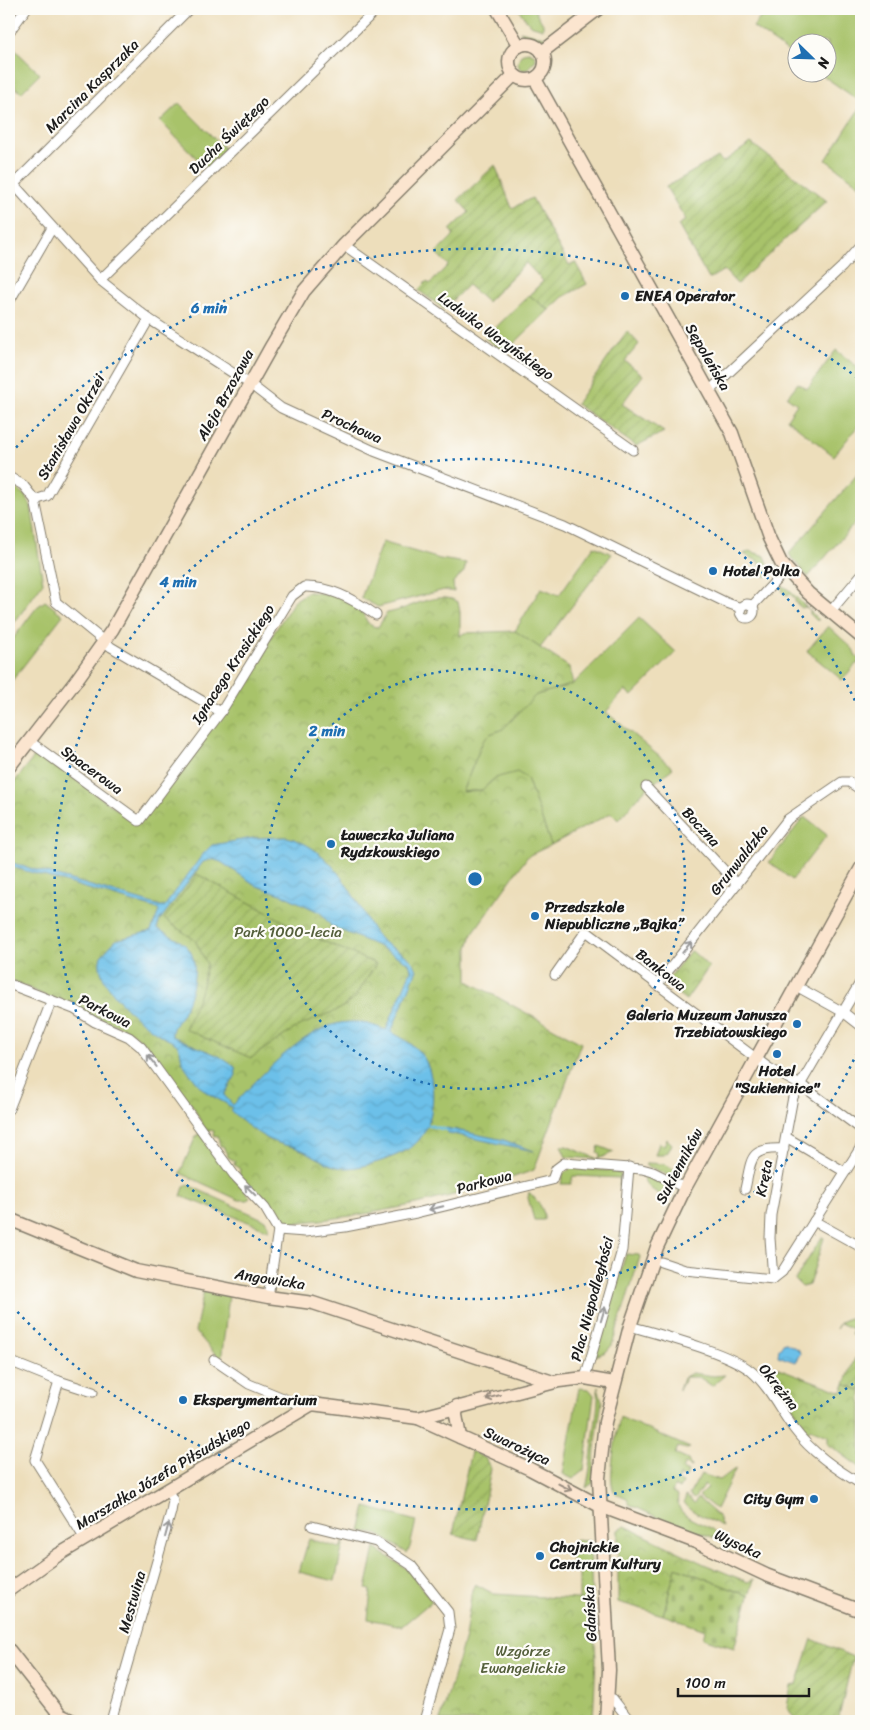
<svg xmlns="http://www.w3.org/2000/svg" width="870" height="1730" viewBox="0 0 870 1730" font-family="Sriracha,sans-serif">
  <style>
    .grass { fill: #a8c36a; stroke: #627043 }
    .cemetery { fill: url(#cemetery-stones); stroke: #627043 }
    .park { fill: url(#park-crowns); stroke: #627043 }
    .garden { fill: url(#garden-furrows); stroke: #627043 }
    .water { fill: url(#water-waves); stroke: #446e82; fill-rule: evenodd }
    .lines { fill: none; stroke-linecap: round; stroke-linejoin: round }
    .stream { stroke: #6cc0e9; stroke-width: 2.5 }
    .street-casing { stroke: #847d6c; stroke-width: 11 }
    .secondary-casing { stroke: #847d6c; stroke-width: 15 }
    .street { stroke: #fff; stroke-width: 9 }
    .secondary { stroke: #fbe5cf; stroke-width: 12 }
    .oneway { stroke: #999 }
    .oneway2 { stroke: #978b7e }
    .ring { fill: none; stroke: #1f6fb2; stroke-width: 2.5; stroke-dasharray: 2.5 5 }
    .poi-dot { fill: #1f6fb2; stroke: #fdfcf7; stroke-width: 2 }
    .labels { text-anchor: middle; dominant-baseline: central; stroke-width: 4.5; stroke-linejoin: round; paint-order: stroke }
    .street-label { font-size: 15px; fill: #1c1c1c; stroke: #fdfcf7 }
    .poi-label { font-size: 15px; font-weight: bold; fill: #1c1c1c; stroke: #fdfcf7; text-anchor: start }
    .park-label { font-size: 15px; fill: #545f3b; stroke: #fdfcf7 }
    .centre { fill: #1f6fb2; stroke: #fdfcf7; stroke-width: 2.5 }
    .ring-label { font-size: 15px; text-anchor: middle; font-weight: bold; fill: #1f6fb2; stroke: #fdfcf7; stroke-width: 4.5; stroke-linejoin: round; paint-order: stroke }
  </style>
  <defs>
    <pattern id="cemetery-stones" width="16" height="16" patternUnits="userSpaceOnUse" patternTransform="scale(1.25)"><rect width="16" height="16" fill="#a8c36a"/><path d="M2 7V4a2 2 0 0 1 4 0v3zM10 15v-3a2 2 0 0 1 4 0v3z" fill="#90a75b"/></pattern>
    <pattern id="park-crowns" width="20" height="18" patternUnits="userSpaceOnUse" patternTransform="scale(1.25)"><rect width="20" height="18" fill="#a8c36a"/><path d="M2 6a3 3 0 1 1 6 0M12 15a3 3 0 1 1 6 0" fill="none" stroke="#90a75b"/></pattern>
    <pattern id="garden-furrows" width="10" height="10" patternUnits="userSpaceOnUse" patternTransform="scale(1.25)"><rect width="10" height="10" fill="#a8c36a"/><path d="M-1 1l2-2M0 10L10 0M9 11l2-2" fill="none" stroke="#90a75b"/></pattern>
    <pattern id="water-waves" width="16" height="10" patternUnits="userSpaceOnUse" patternTransform="scale(1.25)"><rect width="16" height="10" fill="#6cc0e9"/><path d="M0 5q4-4 8 0t8 0" fill="none" stroke="#5da4c7"/></pattern>
  </defs>
  <rect width="100%" height="100%" fill="#fdfcf7"/>
  <filter id="ink" filterUnits="userSpaceOnUse"><feTurbulence type="fractalNoise" baseFrequency=".02" numOctaves="2"/><feDisplacementMap in="SourceGraphic" scale="10" xChannelSelector="R" yChannelSelector="G"/><feConvolveMatrix kernelMatrix="1 2 1 2 8 2 1 2 1" color-interpolation-filters="sRGB"/></filter>
  <filter id="wash" filterUnits="userSpaceOnUse"><feTurbulence type="fractalNoise" baseFrequency=".0096" numOctaves="4" result="noise"/><feDisplacementMap in="SourceGraphic" scale="20" xChannelSelector="R" yChannelSelector="G"/><feGaussianBlur stdDeviation="1.12" result="paint"/><feColorMatrix in="noise" values="0 0 0 0 0 0 0 0 0 0 0 0 0 0 0 0 0 1.4 0 .05"/><feComposite in="paint" operator="in"/></filter>
  <g filter="url(#wash)">
    <rect width="100%" height="100%" fill="#eddebb"/>
    <!-- grass -->
    <g class="grass">
      <path d="M518,9h16l9,15v5l-13,-4z"/>
      <path d="M767,9h94v93l-42,-29 9,-1v-30h-30l-1,16 -44,-31z"/>
      <path d="M520,31l28,7c-11,5 -21,3 -28,-7z"/>
      <path d="M9,44l31,30 -19,19 -12,-13z"/>
      <path d="M529,52l6,3 1,5 -10,10h-5c-5,-6 -3,-12 2,-17z"/>
      <path d="M179,103l46,46 -19,19 -46,-47z"/>
      <path d="M861,106v80l-35,-26z"/>
      <path d="M529,295l20,15 -44,42 -20,-14z"/>
      <path d="M836,350l25,20v52l-27,34 -47,-37 10,-15 -10,-7 11,-14 9,6z"/>
      <path d="M861,470v46l-53,61 -19,-23z"/>
      <path d="M9,484l17,12 5,10 12,77 -34,47z"/>
      <path d="M382,542l58,17 26,4 -2,9 -11,10 1,10 -10,-2 -66,17 -17,-9z"/>
      <path d="M594,546l18,8 -72,94 -25,-17 26,-43 18,7z"/>
      <path d="M749,551l16,5 5,13 -4,8 -3,-3 2,-3 -5,-4v-5l-16,-8z"/>
      <path d="M781,586l6,2 32,32h-3l-6,-6v-3l-5,-4 -3,1 -7,-6v-4l-5,-4 -3,1 -4,-3z"/>
      <path d="M45,601l18,14 -52,67 -2,-1v-37l28,-37z"/>
      <path d="M639,618l37,34 -44,44 -7,-6 -19,22 67,56 -29,23 -26,29 -7,-7 -60,32 -24,-66 -32,-1 -13,12 -20,2 21,-51 7,-7 13,-6 33,-33 37,-11z"/>
      <path d="M828,626l25,23 3,7 5,4v6l-4,-3 -15,17 -35,-29z"/>
      <path d="M804,817l23,18 -35,45 -23,-18z"/>
      <path d="M200,1133l50,64 -2,3h-9l-59,-27 16,-37z"/>
      <path d="M667,1139l5,5 -4,8 -5,3h-8l4,-12 5,2z"/>
      <path d="M561,1146h5l32,13 2,-5 -3,-2 2,-6 15,6 -16,7 -32,-2z"/>
      <path d="M647,1163l18,1 13,8 -3,5h-3l-27,-12z"/>
      <path d="M571,1168l44,3 8,5v10h-4l1,-8 -47,-2 -2,8h-10l2,-10z"/>
      <path d="M643,1174l27,12 -6,12c-9,-7 -21,-12 -21,-24z"/>
      <path d="M188,1185l77,35 4,5v5l-88,-34 3,-9z"/>
      <path d="M529,1192c8,9 16,16 15,28h-10l-6,-22z"/>
      <path d="M822,1237l2,1 -15,47 -7,2 -7,-7z"/>
      <path d="M626,1254l13,1 1,2 -28,88 -6,7 -11,4z"/>
      <path d="M204,1290l25,6 -8,65 -26,-30z"/>
      <path d="M861,1313l-8,14 7,-1 -6,9h-3l2,-6 -13,-6 -4,6 4,-7z"/>
      <path d="M692,1373l22,3 11,-1 -13,11 -13,-9h-13l-7,13 4,-12z"/>
      <path d="M598,1387l4,14 -7,47 -2,35 -7,5c5,-18 5,-35 8,-54 2,-16 5,-31 4,-47z"/>
      <path d="M579,1388l10,1 5,6 -10,75 -11,9 -10,-5z"/>
      <path d="M620,1417l70,31 -3,1 -9,-2 -3,7 13,6 3,7 -6,-3 -3,5 6,3 -2,6 -6,-3 -3,5 6,3 -3,6 -5,-3 -3,6 6,3c-4,21 18,25 34,34l3,3v6l-54,-19 -32,-15 -2,-5c-5,-2 -10,-4 -13,-8 -7,-11 3,-60 6,-74z"/>
      <path d="M736,1468l-20,41 -17,-13 8,-8 -3,-3 -10,14 -5,-4 12,-21 19,6z"/>
      <path d="M686,1496l8,7 4,-5 20,18 4,11c-10,-9 -32,-13 -38,-25z"/>
      <path d="M366,1507l50,14 -6,26 -3,6 -28,-18 -19,-4z"/>
      <path d="M309,1539l31,9 4,-8 -9,41 -36,-9z"/>
      <path d="M573,1540l17,1 2,59h-13v-34l-7,-1z"/>
      <path d="M375,1548l32,21 25,32 -30,25 -34,-7 3,-29 -5,-1z"/>
    </g>
    <!-- cemetery -->
    <path class="cemetery" d="M676,1567l73,29 -15,52 -31,-10 2,-8 -42,-15z"/>
    <!-- park -->
    <g class="park">
      <path d="M308,592c15,1 39,4 50,14 8,7 6,21 20,21l9,-14c21,-3 51,-24 71,-11l2,10v24l4,-3 51,-2 54,36 4,17 -37,11 -33,34 -13,5 -7,7 -21,51 20,-2 13,-12 22,-6 10,6 24,67 -23,11 -56,78 -4,14v33l113,62 -47,127c-77,28 -161,46 -243,53l-3,3h-4l-30,-37 -15,-11 1,-9 -6,-4 1,-4 -7,-4 -5,-11h-3l-2,-9 -5,-1 1,-5 -5,-1 -1,6 -14,-28 -48,-64 -16,-13 -33,-14 -4,1 -84,-39v-190l29,-37 99,72 92,-120 65,-103z"/>
      <path d="M690,951h2l17,16 -23,33 -20,-15v-3z"/>
      <path d="M765,1363l77,29 3,-8 16,7v77l-33,-24v-8l-18,-7 -4,5 -12,-25 -15,-20 -19,-19z"/>
      <path d="M625,1526l79,38 44,18 6,-3 -5,17 -73,-29 -13,48 -45,-13v-72z"/>
      <path d="M475,1584l19,10 98,6 4,59 -3,62h-153l25,-84 7,-47z"/>
    </g>
    <!-- garden -->
    <g class="garden">
      <path d="M751,143l76,58 -90,83 -13,-14 -15,9 -31,-54 8,-5 -20,-33 52,-30 5,5z"/>
      <path d="M495,165l17,43 20,-10 37,67 6,-3 12,22 -24,13 -14,13 -20,-15 14,-14 -17,-18 -39,39 -19,-17 -24,24 -26,-19 9,-9 3,3 18,-19 -12,-12 18,-18 -4,-5 19,-18 -11,-12z"/>
      <path d="M627,331l12,13 -14,17 18,14 -21,29 42,28 -28,14 -60,-42z"/>
      <path d="M197,874l108,59 71,31 -21,34 -15,11 -43,18 -46,31 -66,-29 15,-36 7,-29 -12,-24 -31,-21z"/>
      <path d="M855,1358l6,3v30l-16,-7z"/>
      <path d="M471,1451l14,7 6,11 -14,71 -24,-6z"/>
      <path d="M812,1639l41,18 -15,64h-42l-9,-14 4,-21 6,-2z"/>
    </g>
    <!-- water -->
    <g class="water">
      <path d="M287,837c38,10 56,41 75,73 5,9 10,21 18,29 13,13 31,13 37,31l-26,62c12,6 25,14 33,26 13,22 12,63 -6,83 -11,14 -56,28 -74,27 -16,-1 -30,-14 -45,-19 -6,-3 -12,-3 -18,-5 -18,-5 -38,-21 -51,-34l2,-2c-8,-7 -18,-10 -26,-16 -8,-7 -16,-18 -22,-27 -4,-6 -2,-16 -8,-21 -4,-3 -9,-5 -13,-7 -21,-13 -72,-54 -62,-81l15,-16 35,-9 8,-20 -1,-2 -149,-43v-4l155,45 39,-53 9,-9 41,-7zM212,859l9,3 36,24 24,8 40,19 10,13 49,21 29,16 2,7 -25,60c-12,-4 -23,-9 -37,-8 -42,1 -88,54 -116,83l-9,-10 12,-20 -1,-8 -16,-11 -47,-20c-1,-10 7,-15 11,-23 9,-19 20,-54 1,-69 -8,-7 -19,-10 -27,-16l3,-8 43,-58z"/>
      <path d="M446,1128l58,12 30,11 -86,-18z"/>
      <path d="M784,1342l15,8 1,4 -5,8 -17,-6 1,-7z"/>
    </g>
    <g class="lines">
      <!-- stream -->
      <path class="stream" d="M427,1125l20,5"/>
    </g>
  </g>
  <g filter="url(#ink)">
    <g class="lines">
      <!-- street casing -->
      <g class="street-casing">
        <g id="street">
          <path d="M9,32l17,-23"/>
          <path d="M9,179l91,101 49,39 101,65 31,24 93,43 191,73 162,79 14,5"/>
          <path d="M14,184l175,-175"/>
          <path d="M344,245l289,205"/>
          <path d="M100,280l277,-271"/>
          <path d="M9,302l43,-74"/>
          <path d="M709,391l133,-124 19,-22"/>
          <path d="M9,477l14,8 12,15 21,102 55,45 110,65"/>
          <path d="M35,500l12,-4 102,-177"/>
          <circle cx="747" cy="611" r="7"/>
          <path d="M752,606l34,-36"/>
          <path d="M830,612l31,-37"/>
          <path d="M29,741l110,80 82,-109 71,-116 12,-9c26,-1 51,13 72,28"/>
          <path d="M646,787l91,97"/>
          <path d="M555,975l31,-44 183,137 35,19 57,42"/>
          <path d="M9,984l65,25 21,13 34,15 12,10 93,128 31,33 13,22 -10,67"/>
          <path d="M657,985l131,-166 54,-37h7l12,8"/>
          <path d="M796,986l47,26 18,14"/>
          <path d="M9,1109l42,-107"/>
          <path d="M786,1137l59,35"/>
          <path d="M745,1189c7,-30 3,-42 39,-40"/>
          <path d="M814,1221l47,26"/>
          <path d="M278,1230l27,2 40,-5 71,-14 136,-33 4,-11 8,-6 78,6 11,3 32,16"/>
          <path d="M661,1262l24,8 88,9 9,-7 79,-125"/>
          <path d="M773,1279l-3,-41 1,-23 22,-118 68,-116"/>
          <path d="M630,1326c31,9 97,26 121,45 18,15 29,39 43,58 17,23 42,40 67,55"/>
          <path d="M214,1360l35,24 56,23"/>
          <path d="M9,1361l50,20 34,11"/>
          <path d="M585,1378l37,-128 7,-83"/>
          <path d="M59,1381l-24,79 50,79"/>
          <path d="M312,1526l64,16 35,23 37,47 2,17 -26,92"/>
          <path d="M608,1698l5,1 17,22"/>
          <path d="M111,1721l60,-209 2,-12 -5,-9"/>
        </g>
      </g>
      <!-- secondary casing -->
      <g class="secondary-casing">
        <g id="secondary">
          <path d="M497,9l22,37"/>
          <circle cx="527" cy="62" r="18"/>
          <path d="M542,52l56,-43"/>
          <path d="M535,79l197,354 37,105 12,25 27,30 53,44"/>
          <path d="M9,767l66,-85 37,-52 160,-285 32,-54 40,-46 170,-170"/>
          <path d="M9,1219l127,52 132,26 45,6 240,79"/>
          <path d="M457,1406l-1,9 4,22"/>
          <path d="M418,1418l112,51 70,37 98,37 68,32 95,36"/>
          <path d="M9,1590l49,-35 254,-151 106,14 141,-37 26,-3 29,5"/>
          <path d="M9,1650l51,65 13,6"/>
          <path d="M606,1721l3,-51 -10,-192 6,-56 25,-96 27,-79 28,-59 176,-320"/>
        </g>
      </g>
      <!-- street -->
      <use href="#street" class="street"/>
      <!-- secondary -->
      <use href="#secondary" class="secondary"/>
    </g>
    <!-- one-way arrows -->
    <defs><path id="oneway-shaft" d="M-6 0H5M1.5-3L5.5 0L1.5 3" fill="none" stroke-width="1.6" stroke-linecap="round" stroke-linejoin="round" transform="scale(1.25)"/></defs>
    <g class="oneway">
      <use href="#oneway-shaft" transform="translate(687 947) rotate(-51)"/>
      <use href="#oneway-shaft" transform="translate(152 1061) rotate(-128)"/>
      <use href="#oneway-shaft" transform="translate(250 1190) rotate(-135)"/>
      <use href="#oneway-shaft" transform="translate(436 1208) rotate(167)"/>
      <use href="#oneway-shaft" transform="translate(603 1314) rotate(-73)"/>
      <use href="#oneway-shaft" transform="translate(167 1530) rotate(-75)"/>
    </g>
    <g class="oneway2">
      <use href="#oneway-shaft" transform="translate(493 1397) rotate(165)"/>
      <use href="#oneway-shaft" transform="translate(565 1487) rotate(27)"/>
    </g>
  </g>
  <!-- distance rings -->
  <g class="ring">
    <circle cx="475" cy="879" r="210"/>
    <path d="M860 1046A420 420 0 1 1 860 712"/>
    <path d="M859 1379A630 630 0 0 1 11 1305M11 453A630 630 0 0 1 859 379"/>
  </g>
  <!-- markers -->
  <g class="poi-dot">
    <circle cx="625" cy="296" r="5"/>
    <circle cx="713" cy="571" r="5"/>
    <circle cx="331" cy="844" r="5"/>
    <circle cx="535" cy="916" r="5"/>
    <circle cx="797" cy="1024" r="5"/>
    <circle cx="777" cy="1054" r="5"/>
    <circle cx="183" cy="1400" r="5"/>
    <circle cx="814" cy="1499" r="5"/>
    <circle cx="540" cy="1556" r="5"/>
  </g>
  <g class="labels">
    <!-- street labels -->
    <g class="street-label">
      <text transform="translate(92 86) rotate(-45)">Marcina Kasprzaka</text>
      <text transform="translate(229 135) rotate(-44)">Ducha Świętego</text>
      <text transform="translate(496 336) rotate(36)">Ludwika Waryńskiego</text>
      <text transform="translate(708 357) rotate(60)">Sępoleńska</text>
      <text transform="translate(225 395) rotate(-61)">Aleja Brzozowa</text>
      <text transform="translate(352 426) rotate(24)">Prochowa</text>
      <text transform="translate(71 427) rotate(-60)">Stanisława Okrzei</text>
      <text transform="translate(233 664) rotate(-57)">Ignacego Krasickiego</text>
      <text transform="translate(92 770) rotate(36)">Spacerowa</text>
      <text transform="translate(701 827) rotate(47)">Boczna</text>
      <text transform="translate(739 860) rotate(-52)">Grunwaldzka</text>
      <text transform="translate(661 970) rotate(38)">Bankowa</text>
      <text transform="translate(105 1011) rotate(27)">Parkowa</text>
      <text transform="translate(679 1166) rotate(-62)">Sukienników</text>
      <text transform="translate(764 1178) rotate(-79)">Kręta</text>
      <text transform="translate(484 1182) rotate(-15)">Parkowa</text>
      <text transform="translate(270 1279) rotate(9)">Angowicka</text>
      <text transform="translate(592 1299) rotate(-75)">Plac Niepodległości</text>
      <text transform="translate(779 1387) rotate(52)">Okrężna</text>
      <text transform="translate(517 1446) rotate(25)">Swarożyca</text>
      <text transform="translate(163 1474) rotate(-31)">Marszałka Józefa Piłsudskiego</text>
      <text transform="translate(738 1544) rotate(25)">Wysoka</text>
      <text transform="translate(132 1602) rotate(-74)">Mestwina</text>
      <text transform="translate(590 1614) rotate(-93)">Gdańska</text>
    </g>
    <!-- poi labels -->
    <g class="poi-label">
      <text x="635" y="296">ENEA Operator</text>
      <text x="723" y="571">Hotel Polka</text>
      <text x="341" y="835">Ławeczka Juliana<tspan x="341" dy="17">Rydzkowskiego</tspan></text>
      <text x="545" y="907">Przedszkole<tspan x="545" dy="17">Niepubliczne „Bajka”</tspan></text>
      <text x="787" y="1015" text-anchor="end">Galeria Muzeum Janusza<tspan x="787" dy="17">Trzebiatowskiego</tspan></text>
      <text x="777" y="1071" text-anchor="middle">Hotel<tspan x="777" dy="17">"Sukiennice"</tspan></text>
      <text x="193" y="1400">Eksperymentarium</text>
      <text x="804" y="1499" text-anchor="end">City Gym</text>
      <text x="550" y="1547">Chojnickie<tspan x="550" dy="17">Centrum Kultury</tspan></text>
    </g>
    <!-- park labels -->
    <g class="park-label">
      <text x="288" y="932">Park 1000-lecia</text>
      <text x="523" y="1651">Wzgórze<tspan x="523" dy="17">Ewangelickie</tspan></text>
    </g>
  </g>
  <circle cx="475" cy="879" r="8" class="centre"/>
  <g class="ring-label">
    <text x="209" y="313">6 min</text>
    <text x="178" y="587">4 min</text>
    <text x="327" y="736">2 min</text>
  </g>
  <!-- margin -->
  <rect width="870" height="1730" fill="none" stroke="#fdfcf7" stroke-width="30"/>
  <!-- north arrow -->
  <g transform="translate(812 58) rotate(113)"><circle r="24" fill="#fdfcf7" stroke="#a3a29f"/>
  <path d="M0-4L9 19L0 12L-9 19Z" fill="#1f6fb2"/>
  <text y="-8" font-size="14" font-weight="bold" text-anchor="middle" fill="#1c1c1c">N</text>
  </g>
  <!-- scale -->
  <path d="M678 1688v8h131v-8" fill="none" stroke="#1c1c1c" stroke-width="2.5"/>
  <text x="685" y="1688" font-size="15" fill="#1c1c1c" stroke="#fdfcf7" stroke-width="4" paint-order="stroke">100 m</text>
</svg>
